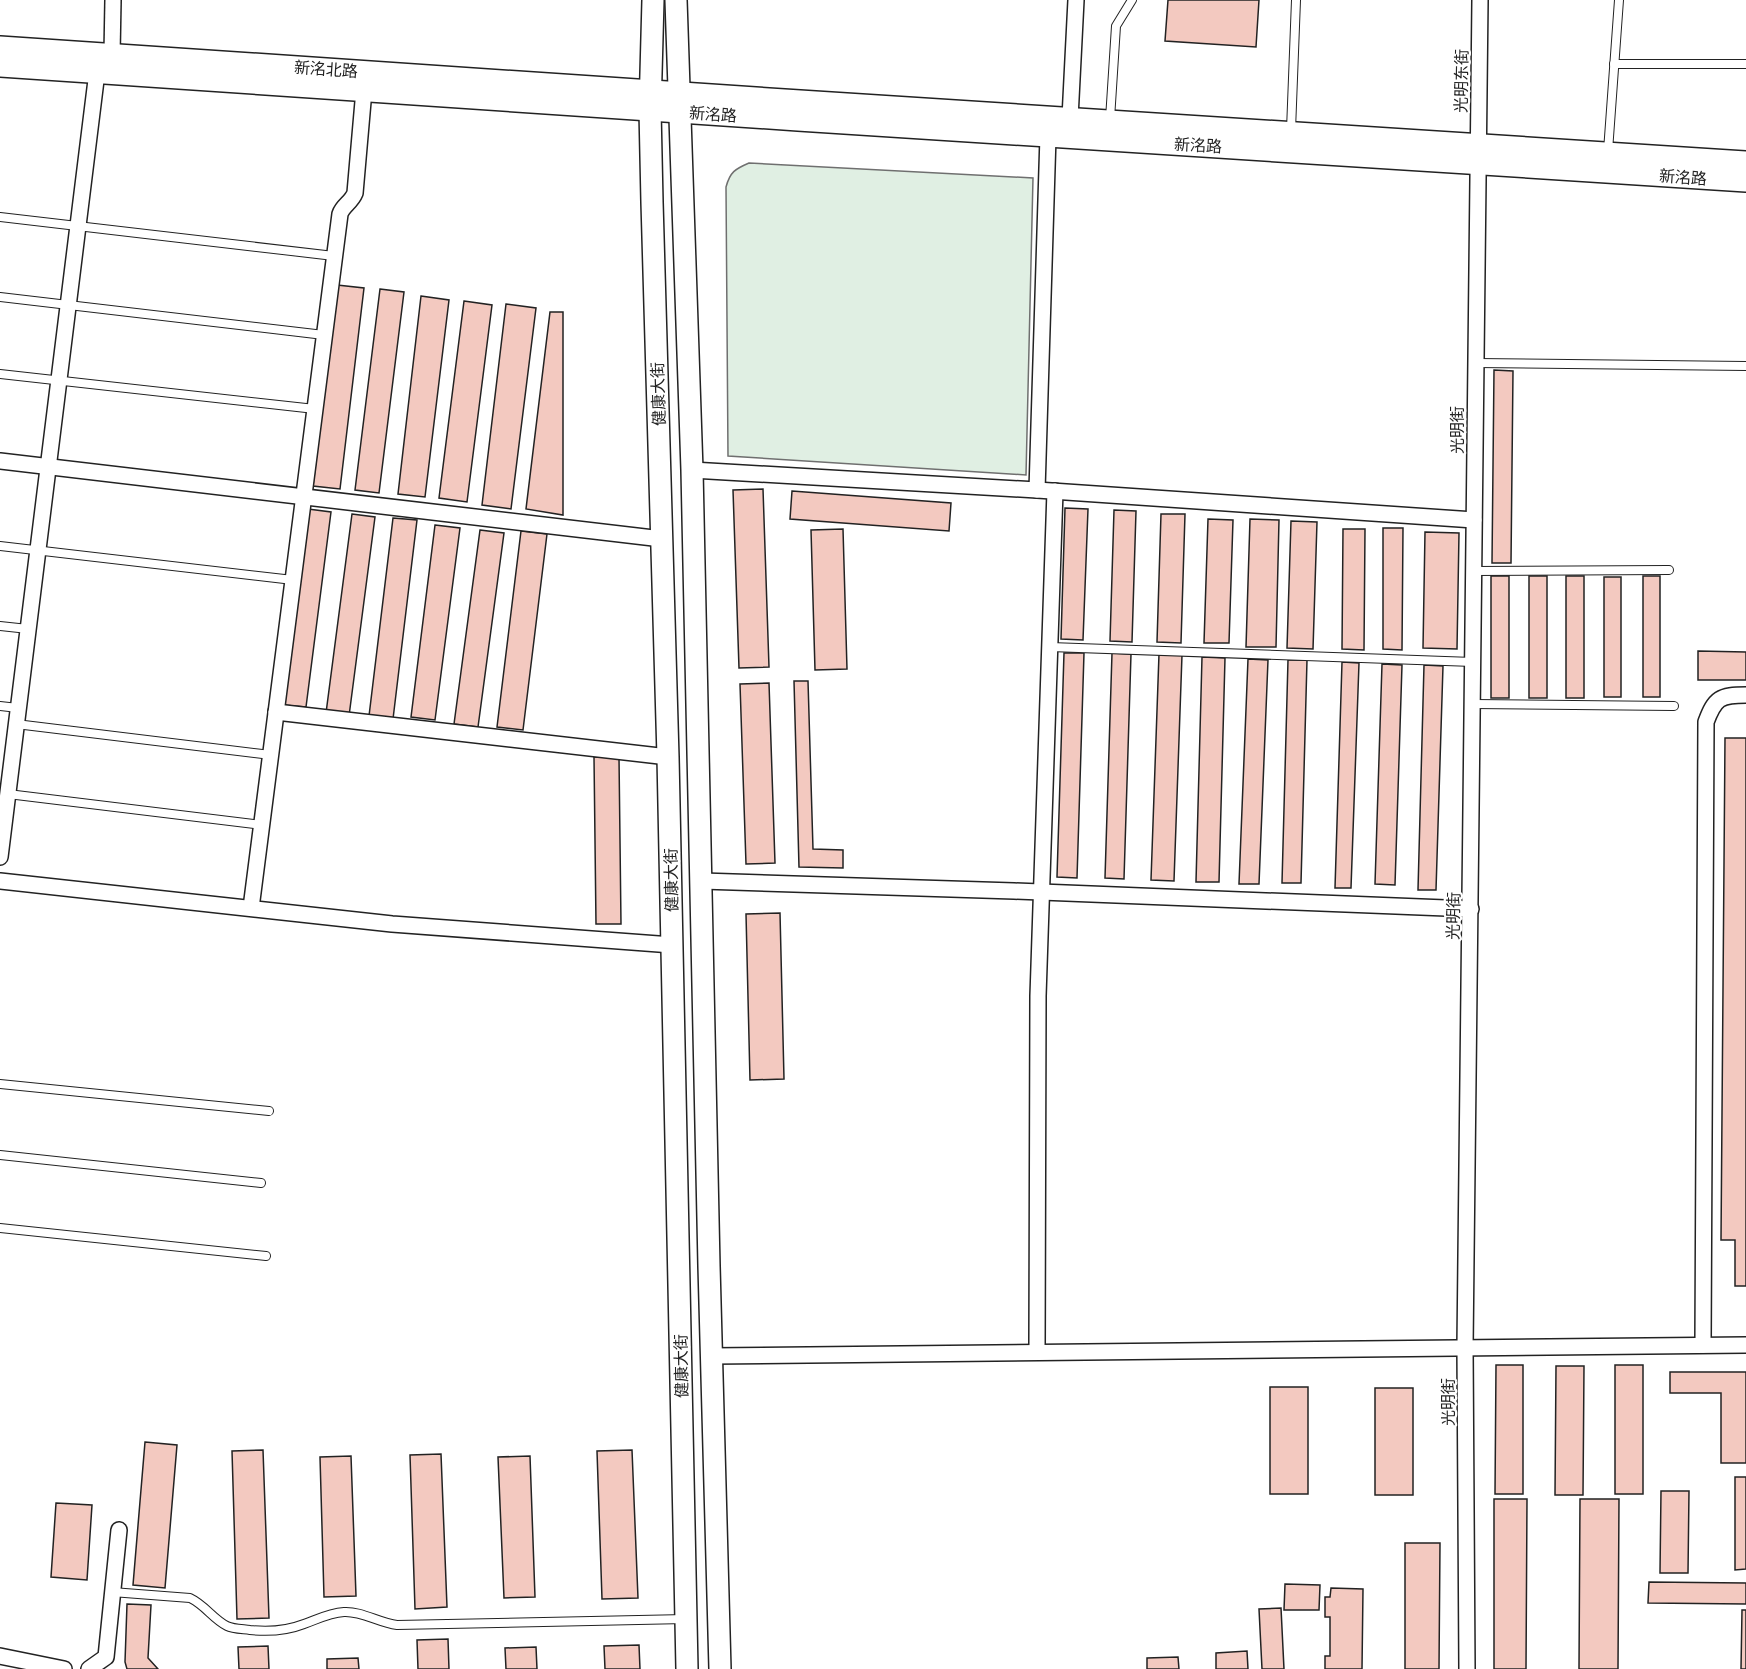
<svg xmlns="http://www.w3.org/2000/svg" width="1746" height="1669" viewBox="0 0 1746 1669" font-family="'Noto Sans','Noto Sans SC',sans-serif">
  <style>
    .green { fill: #e0efe3; stroke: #6f6f6f; stroke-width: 1.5 }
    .building { fill: #f3c9c0; stroke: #222; stroke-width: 1.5 }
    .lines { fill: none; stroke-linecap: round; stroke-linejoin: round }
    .lane-casing { stroke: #222; stroke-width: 10 }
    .street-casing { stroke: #222; stroke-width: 18 }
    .secondary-casing { stroke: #222; stroke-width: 24 }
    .lane { stroke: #fff; stroke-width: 8 }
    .street { stroke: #fff; stroke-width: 15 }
    .secondary { stroke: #fff; stroke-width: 21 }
    .labels { text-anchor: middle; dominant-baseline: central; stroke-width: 4.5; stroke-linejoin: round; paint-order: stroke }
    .street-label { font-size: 16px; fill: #222; stroke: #fff }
  </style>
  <rect width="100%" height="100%" fill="#fff"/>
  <!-- green -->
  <path class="green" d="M749,163l284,15 -7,297 -298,-19 -2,-269c4,-15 9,-18 23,-24z"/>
  <!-- building -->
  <g class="building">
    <path d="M1168,0h91l-3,47 -91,-6z"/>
    <path d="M337,285l27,3 -24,201 -27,-3z"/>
    <path d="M380,289l24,3 -25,201 -24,-3z"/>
    <path d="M421,296l28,4 -24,197 -27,-3z"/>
    <path d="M464,301l28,4 -25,197 -28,-4z"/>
    <path d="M506,304l30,4 -25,201 -29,-4z"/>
    <path d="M550,312h13v203l-37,-6z"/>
    <path d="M1494,370l19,1 -2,192h-19z"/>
    <path d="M763,489l6,178 -30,1 -6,-178z"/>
    <path d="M792,491l159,12 -2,28 -159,-12z"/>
    <path d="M1065,508l23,1 -5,131 -22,-1z"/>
    <path d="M308,509l23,3 -25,195 -23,-2z"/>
    <path d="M1114,510l22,1 -4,131 -22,-1z"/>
    <path d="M352,514l23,3 -26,199 -23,-3z"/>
    <path d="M1161,514h24l-4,129 -24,-1z"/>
    <path d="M393,518l24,2 -24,199 -24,-3z"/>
    <path d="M1208,519l25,1 -4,123h-25z"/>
    <path d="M1250,519l29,1 -3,127h-30z"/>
    <path d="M1291,521l26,1 -4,127 -26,-1z"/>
    <path d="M435,525l25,3 -25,192 -24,-3z"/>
    <path d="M1383,528h20l-1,122 -19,-1z"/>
    <path d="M843,529l4,140 -32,1 -4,-140z"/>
    <path d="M1343,529h22l-1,121 -22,-1z"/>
    <path d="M480,530l24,3 -26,194 -24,-3z"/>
    <path d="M521,531l26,3 -24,196 -26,-3z"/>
    <path d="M1425,532l34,1 -2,116 -34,-1z"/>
    <rect x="1491" y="576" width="18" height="122"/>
    <rect x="1529" y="576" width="18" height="122"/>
    <rect x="1566" y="576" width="18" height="122"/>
    <rect x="1643" y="576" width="17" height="121"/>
    <rect x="1604" y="577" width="17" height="120"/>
    <path d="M1698,651l48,1v28h-48z"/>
    <path d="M1064,653h20l-7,225 -20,-1z"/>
    <path d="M1112,653l19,1 -7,225 -19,-1z"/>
    <path d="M1159,654l23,1 -8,226 -23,-1z"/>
    <path d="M1202,657l23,1 -6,224h-23z"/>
    <path d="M1248,659l20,1 -9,224h-20z"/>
    <path d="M1288,660h19l-6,223h-19z"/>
    <path d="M1342,662l17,1 -8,225h-16z"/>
    <path d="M1382,664l20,1 -7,220 -20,-1z"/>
    <path d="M1424,665l19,1 -7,224h-18z"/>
    <path d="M794,681h14l5,168 30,1v18l-44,-1z"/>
    <path d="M769,683l6,180 -29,1 -6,-180z"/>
    <path d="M1725,738h21v548h-11v-46h-14z"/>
    <path d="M594,757h25l2,167h-25z"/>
    <path d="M780,913l4,166 -34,1 -4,-166z"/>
    <path d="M1496,1365h27v129h-28z"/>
    <rect x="1615" y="1365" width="28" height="129"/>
    <path d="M1556,1366h28l-1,129h-28z"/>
    <path d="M1670,1372h76v91h-25v-70h-51z"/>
    <rect x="1270" y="1387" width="38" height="107"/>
    <rect x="1375" y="1388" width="38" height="107"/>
    <path d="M145,1442l32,3 -12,143 -32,-3z"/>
    <path d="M263,1450l6,168 -32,1 -5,-168z"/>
    <path d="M632,1450l6,148 -36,1 -5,-148z"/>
    <path d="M441,1454l6,153 -32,2 -5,-154z"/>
    <path d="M351,1456l5,140 -32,1 -4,-140z"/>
    <path d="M530,1456l5,141 -31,1 -6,-141z"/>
    <path d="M1735,1477h11v92l-11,1z"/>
    <path d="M1661,1491h28l-1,82h-28z"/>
    <path d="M1494,1499h33l-1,170h-32z"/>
    <path d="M1580,1499h39l-1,170h-39z"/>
    <path d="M56,1503l36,2 -5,75 -36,-3z"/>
    <path d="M1405,1543h35l-1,126h-34z"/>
    <path d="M1649,1582l97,1v21l-98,-1z"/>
    <path d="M1285,1584l35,1 -1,25h-35z"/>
    <path d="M1331,1588l32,1 -1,80h-37v-13h5v-39h-5v-20h5z"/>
    <path d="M127,1604l24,1 -3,53 10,11h-31l-2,-7z"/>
    <path d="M1281,1608l3,61h-22l-3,-60z"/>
    <path d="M1742,1610h4v59h-5z"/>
    <path d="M448,1639l1,30h-31l-1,-29z"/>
    <path d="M639,1645l1,24h-35l-1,-23z"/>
    <path d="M268,1646l1,23h-30l-1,-22z"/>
    <path d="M536,1647l1,22h-31l-1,-21z"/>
    <path d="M1247,1651l1,18h-32v-16z"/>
    <path d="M1178,1657l1,12h-32v-11z"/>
    <path d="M358,1658l1,11h-32v-10z"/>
  </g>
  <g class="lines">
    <!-- lane casing -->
    <g class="lane-casing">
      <g id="lane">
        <path d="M1614,64h132"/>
        <path d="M1110,119l6,-93 16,-26"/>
        <path d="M1291,130l5,-130"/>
        <path d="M1608,151l11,-151"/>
        <path d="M0,217l334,39"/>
        <path d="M0,297l324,38"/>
        <path d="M1476,363l270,3"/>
        <path d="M0,374l315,35"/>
        <path d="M0,546l293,34"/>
        <path d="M1474,571l195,-1"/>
        <path d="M0,626l28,3"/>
        <path d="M1050,647l423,15"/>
        <path d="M1473,704l201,2"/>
        <path d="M0,706l18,2"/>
        <path d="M16,724l255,31"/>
        <path d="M8,794l254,31"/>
        <path d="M0,1084l269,27"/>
        <path d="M0,1155l261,28"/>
        <path d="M0,1228l266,28"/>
        <path d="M112,1592l78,6c15,7 23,21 37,28 6,3 16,3 23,4 19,2 36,1 54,-6 14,-5 25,-11 40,-12 18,-1 35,11 53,13l289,-6"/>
      </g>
    </g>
    <!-- street casing -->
    <g class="street-casing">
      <g id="street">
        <path d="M112,54l1,-54"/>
        <path d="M1070,118l6,-118"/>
        <path d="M0,461l662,78"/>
        <path d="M692,470l345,20 437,30"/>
        <path d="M1037,490l11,-354"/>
        <path d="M276,712l392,45"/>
        <path d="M0,857l97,-785"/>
        <path d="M0,881l392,43 280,21"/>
        <path d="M702,881l312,10 457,18"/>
        <path d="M251,908l89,-694c3,-9 11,-11 15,-21l9,-103"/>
        <path d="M1703,1345l3,-623c9,-24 14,-27 40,-27"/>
        <path d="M1037,1352l1,-356 17,-505"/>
        <path d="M712,1356l1034,-11"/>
        <path d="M0,1656l64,13"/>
        <path d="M89,1669l17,-12 13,-127"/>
        <path d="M1467,1669l-2,-322 15,-1347"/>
      </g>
    </g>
    <!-- secondary casing -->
    <g class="secondary-casing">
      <g id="secondary">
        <path d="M653,0l-3,110 2,92 16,555 19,912"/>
        <path d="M676,0l16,470 17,796 11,403"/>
        <path d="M0,47l800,54 946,61"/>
        <path d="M0,66l798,54 948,61"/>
      </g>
    </g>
    <!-- lane -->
    <use href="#lane" class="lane"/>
    <!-- street -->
    <use href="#street" class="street"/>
    <!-- secondary -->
    <use href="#secondary" class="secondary"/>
  </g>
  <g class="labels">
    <!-- street labels -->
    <g class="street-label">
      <text transform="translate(326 69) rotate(4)">新洺北路</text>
      <text transform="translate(1461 81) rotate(-89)">光明东街</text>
      <text transform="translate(713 114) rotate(4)">新洺路</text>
      <text transform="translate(1198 145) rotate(3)">新洺路</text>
      <text transform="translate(1683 177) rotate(4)">新洺路</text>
      <text transform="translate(658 394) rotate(-92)">健康大街</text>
      <text transform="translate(1457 430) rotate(-90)">光明街</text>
      <text transform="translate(671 880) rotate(-91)">健康大街</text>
      <text transform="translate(1453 916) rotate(-89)">光明街</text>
      <text transform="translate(681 1366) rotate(-91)">健康大街</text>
      <text transform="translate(1448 1402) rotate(-90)">光明街</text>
    </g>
  </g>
</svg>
